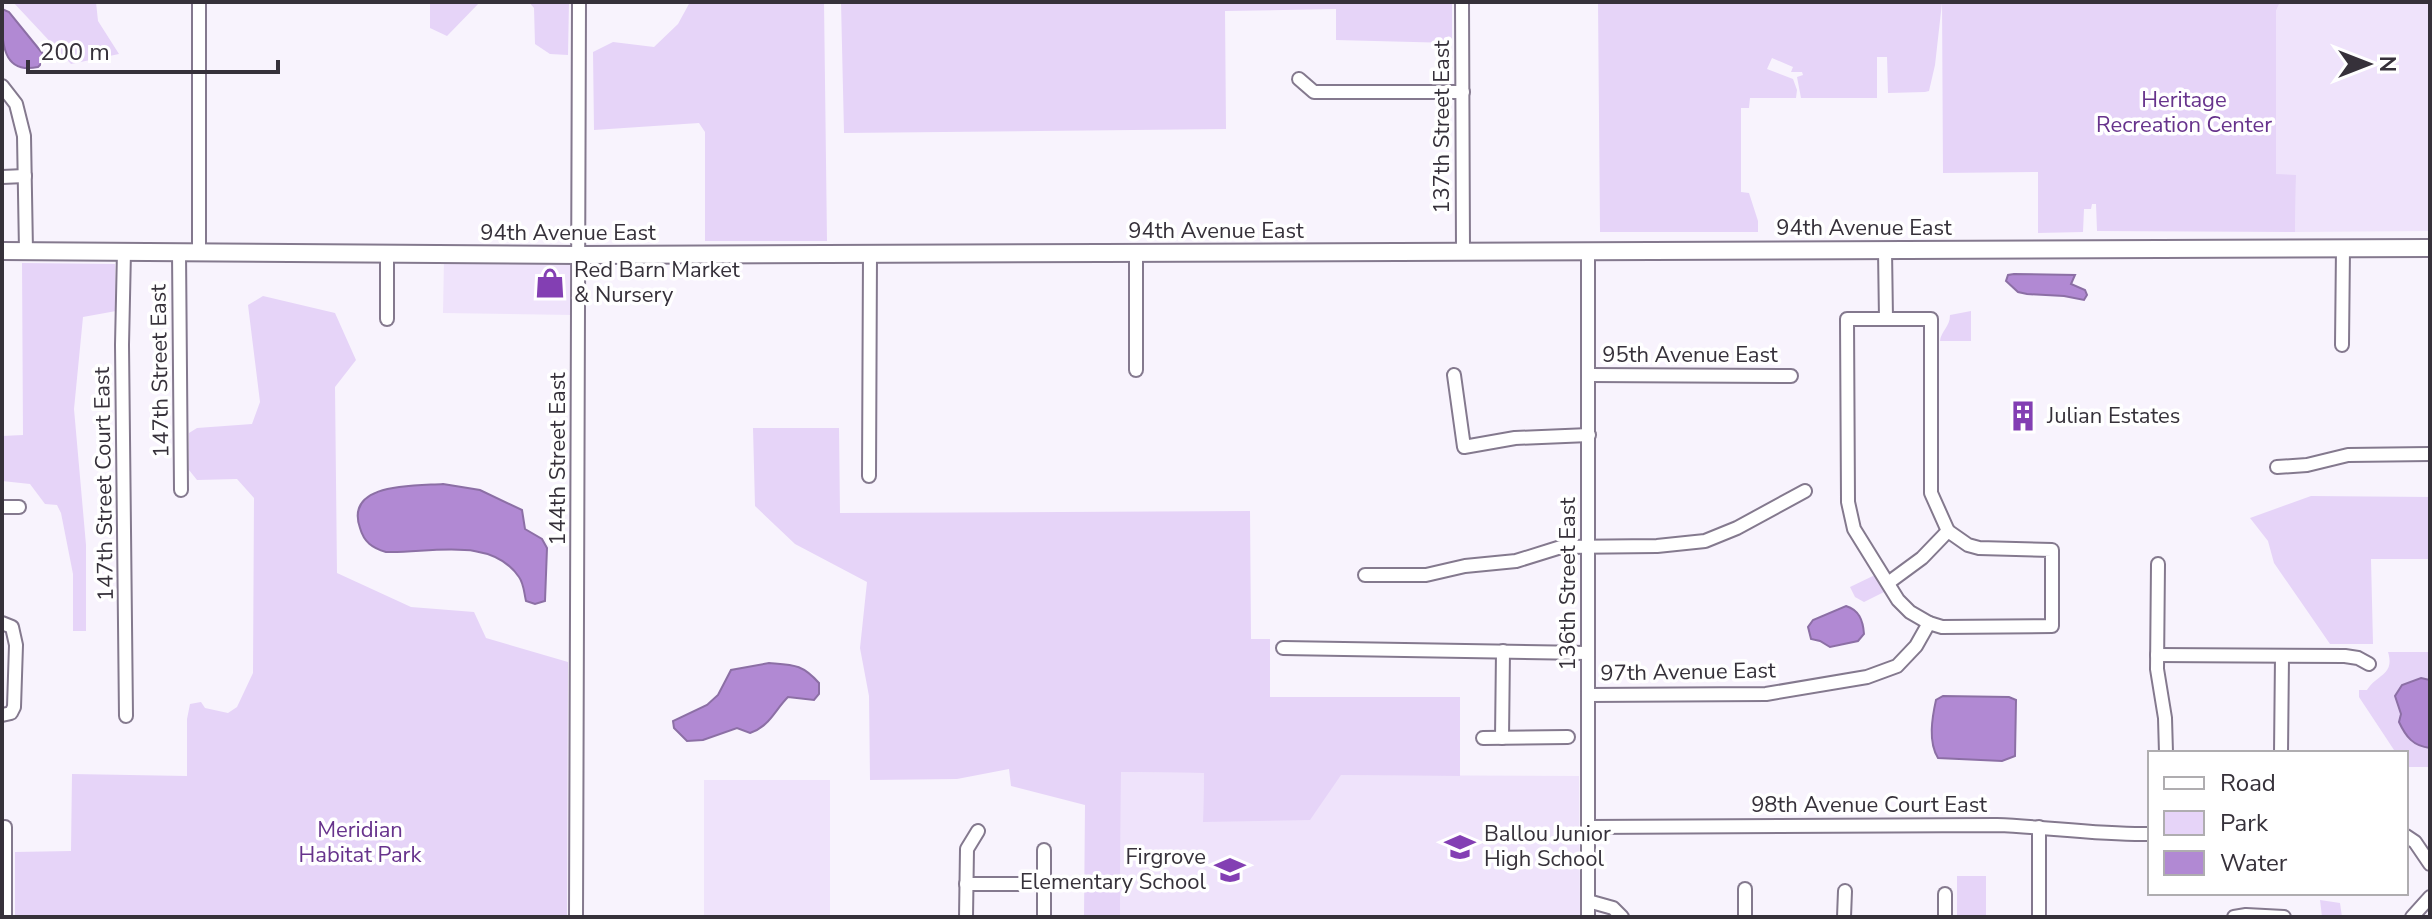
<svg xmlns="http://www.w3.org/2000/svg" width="2432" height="919" viewBox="0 0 2432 919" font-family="'Nunito Sans',sans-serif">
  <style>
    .built { fill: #efe3fb }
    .green { fill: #e6d4f8 }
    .water { fill: #b189d3; stroke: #8c6fa5; stroke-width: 2 }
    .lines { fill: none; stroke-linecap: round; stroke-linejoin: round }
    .minor-casing { stroke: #84798e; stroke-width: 16 }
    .major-casing { stroke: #84798e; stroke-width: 20 }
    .minor { stroke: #fff; stroke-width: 12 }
    .major { stroke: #fff; stroke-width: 16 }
    .labels { text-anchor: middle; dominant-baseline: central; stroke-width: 7; stroke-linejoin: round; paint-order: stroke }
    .park-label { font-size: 22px; fill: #67338c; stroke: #fff }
    .street-label { font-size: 22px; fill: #36313a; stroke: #fff }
    .poi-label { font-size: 22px; fill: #36313a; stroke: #fff; text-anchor: start }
  </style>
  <rect width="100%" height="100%" fill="#f8f3fd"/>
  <!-- built -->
  <g class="built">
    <path d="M2280,2h150v229l-135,1 1,-57h-20v-164z"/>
    <path d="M444,259l126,3 2,4 1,49 -130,-2z"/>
    <path d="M1121,772l83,1 -1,49 137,-47 239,1 1,141h-460z"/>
    <rect x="704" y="780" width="126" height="137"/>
  </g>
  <!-- green -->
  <g class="green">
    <path d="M13,2h83l2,19 21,33 -48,10z"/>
    <path d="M430,2h50l-33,34 -17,-8z"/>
    <path d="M529,2h40l-1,53 -18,-1 -15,-10 -1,-36z"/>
    <path d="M690,2h134l3,239h-122v-109l-6,-9 -105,7 -1,-78 20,-10 41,5 24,-23z"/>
    <path d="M841,2h611v41l-116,-3v-31l-111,2 1,118 -382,4z"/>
    <path d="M1598,2h682l-4,9v163l20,1 -1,57 -198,-1 -1,-27h-4l-1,5h-7l-1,23 -45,1v-61l-95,1 -1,-170 -7,62 -6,26 -4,1 -37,1 -1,-36h-10v41h-76l-4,-21 6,-2 -1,-3h-11l2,-5 -21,-9 -5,11 26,10 4,11 -1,8h-46l-1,10h-8v84l8,1 9,28v11h-158z"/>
    <path d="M22,263l93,1 1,47 -33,6 -9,92 12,136v86h-13v-57l-12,-61 -4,-8 -12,-1 -15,-20 -28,-3v-45l21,-1z"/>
    <path d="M263,296l72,17 21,47 -21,27 2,186 74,34 63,5 12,26 82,24 -1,255h-552v-65l56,-1 1,-77 115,2v-57l3,-15 11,-2 4,6 23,5 9,-6 16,-34 1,-175 -17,-19 -40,1 -8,-10v-37l8,-5 55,-4 8,-22 -12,-97z"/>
    <path d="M1971,311v30h-31c1,-10 10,-14 10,-26z"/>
    <path d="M753,428h86l1,85 410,-2 1,128h19v58h190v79l-119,-1 -31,45 -107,2 1,-49 -83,-1 -1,145h-36l1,-112 -74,-19 -2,-17 -52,10 -87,1 -1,-84 -9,-48 7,-66 -72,-38 -40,-38z"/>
    <path d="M2311,496l119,1v62h-59l2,85h-43l-56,-81 -6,-22 -18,-23z"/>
    <path d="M1875,575l9,17 -20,10 -9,-5 -5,-10z"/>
    <path d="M2388,652h42v115h-24v-14h-10l-37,-56v-7h8c10,-16 28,-15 21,-38z"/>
    <rect x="1957" y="876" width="29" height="41"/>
    <path d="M2320,900l20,3 2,14h-20z"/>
  </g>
  <!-- water -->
  <g class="water">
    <path d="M2,9l7,3 34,42 1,7 -6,6c-38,8 -36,-29 -36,-58z"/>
    <path d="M2014,274l61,1 -4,9 14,6 2,5 -3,5 -20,-4 -37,-2 -9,-2 -12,-11 2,-6z"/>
    <path d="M443,484l37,6 42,20 3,19 17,10 5,9 -2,53 -10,3 -9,-3c-2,-8 -2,-17 -7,-24 -28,-42 -92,-23 -133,-25 -14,-4 -22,-10 -26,-24 -16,-46 56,-42 83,-44z"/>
    <path d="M1846,606c13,4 17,14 18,28l-6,7 -28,6 -10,-6 -9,-2 -3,-12 5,-7z"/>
    <path d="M769,663c25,2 33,1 50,20v11l-5,6 -26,-3c-14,14 -18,29 -38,36l-13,-5 -34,12 -16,1 -13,-13 -1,-7 34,-16 11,-10 13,-25z"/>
    <path d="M2421,678l9,2v68c-17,-2 -24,-11 -31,-26l2,-8 -6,-18 7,-11z"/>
    <path d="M1943,696l66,1 7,3 -1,56 -13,5 -64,-3c-10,-16 -6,-40 -2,-58z"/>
  </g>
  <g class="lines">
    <!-- minor casing -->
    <g class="minor-casing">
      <g id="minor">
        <path d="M1462,2l1,250"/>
        <path d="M1299,79l15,13h149"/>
        <path d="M2,86l14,18 8,32 2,115"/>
        <path d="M2,177l23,-1"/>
        <path d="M1885,250l1,69"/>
        <path d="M124,251l-2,94 4,371"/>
        <path d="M1588,251v666"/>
        <path d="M179,252l2,238"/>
        <path d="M199,252v-250"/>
        <path d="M1136,253v117"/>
        <path d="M387,319v-65"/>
        <path d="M2342,345l1,-97"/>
        <path d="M1454,375l10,72 51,-9 74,-3"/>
        <path d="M1589,375l202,1"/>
        <path d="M2277,467l30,-2 41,-10 82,-1"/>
        <path d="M869,476l1,-222"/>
        <path d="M2,507h17"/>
        <path d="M2158,564l-1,105 8,49 1,35"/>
        <path d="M1365,575h61l39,-9 51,-5 45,-14 96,-1 48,-5 32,-13 68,-37"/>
        <path d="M2,623l10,4 4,18 -2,62 -3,6 -9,2"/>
        <path d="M1929,623l-19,-11 -12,-12 -44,-71 -6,-27 -1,-183h84v174l17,38"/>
        <path d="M1283,648l305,5"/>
        <path d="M2157,655l188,1 13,2 11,6"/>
        <path d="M1588,695l178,-1 101,-17 30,-11 19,-20 13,-23 13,4 110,-1v-76l-73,-2 -11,-3 -20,-14 -26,27 -34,25"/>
        <path d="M1483,738l85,-1"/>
        <path d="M1502,738l1,-87"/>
        <path d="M2281,753l1,-97"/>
        <path d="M1588,827l409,-2c51,2 101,10 153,9"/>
        <path d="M2406,836l9,6 15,22"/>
        <path d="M966,884h78"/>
        <path d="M1745,889v28"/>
        <path d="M1588,901l25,7 9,9"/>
        <path d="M5,917v-90"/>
        <path d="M576,917l3,-915"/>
        <path d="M966,917l1,-68 11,-18"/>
        <path d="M1044,917v-67"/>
        <path d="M1844,917l1,-26"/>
        <path d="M1945,917v-23"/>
        <path d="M2039,917v-90"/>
        <path d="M2234,917l12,-2 38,2"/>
        <path d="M2412,917l18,-20"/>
      </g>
    </g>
    <!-- major casing -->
    <g class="major-casing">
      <path id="major" d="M2,251l576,4 1852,-7"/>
    </g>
    <!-- minor -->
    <use href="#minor" class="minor"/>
    <!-- major -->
    <use href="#major" class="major"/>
  </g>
  <!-- icons -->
  <defs>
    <g id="shop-bare" transform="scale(2.4)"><path d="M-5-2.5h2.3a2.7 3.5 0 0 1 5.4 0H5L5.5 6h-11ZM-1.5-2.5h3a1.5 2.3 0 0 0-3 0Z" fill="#833fb3" stroke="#fff" stroke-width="2.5" paint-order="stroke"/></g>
    <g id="building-bare" transform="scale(2.4)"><path d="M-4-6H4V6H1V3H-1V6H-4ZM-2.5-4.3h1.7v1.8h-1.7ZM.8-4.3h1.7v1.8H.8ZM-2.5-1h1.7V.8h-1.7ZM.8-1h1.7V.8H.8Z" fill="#833fb3" stroke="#fff" stroke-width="2.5" paint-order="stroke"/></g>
    <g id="school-bare" transform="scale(2.4)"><path d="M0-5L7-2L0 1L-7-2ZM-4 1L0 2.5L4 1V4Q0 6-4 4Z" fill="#833fb3" stroke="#fff" stroke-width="2.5" paint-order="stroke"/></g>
  </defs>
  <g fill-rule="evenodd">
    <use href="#shop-bare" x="550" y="283"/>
    <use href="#building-bare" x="2023" y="416"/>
    <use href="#school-bare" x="1460" y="847"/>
    <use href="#school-bare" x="1230" y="870"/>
  </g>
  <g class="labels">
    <!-- park labels -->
    <g class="park-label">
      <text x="2184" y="100">Heritage<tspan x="2184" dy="25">Recreation Center</tspan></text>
      <text x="360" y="830">Meridian<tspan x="360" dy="25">Habitat Park</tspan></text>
    </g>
    <!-- street labels -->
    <g class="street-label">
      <text transform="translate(1442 127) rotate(-90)">137th Street East</text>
      <text x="1864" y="228">94th Avenue East</text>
      <text x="1216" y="231">94th Avenue East</text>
      <text x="568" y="233">94th Avenue East</text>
      <text x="1690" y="355">95th Avenue East</text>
      <text transform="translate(160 371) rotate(-91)">147th Street East</text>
      <text transform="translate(558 459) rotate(-90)">144th Street East</text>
      <text transform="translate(104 484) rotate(-91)">147th Street Court East</text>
      <text transform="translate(1568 584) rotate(-90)">136th Street East</text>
      <text transform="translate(1688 672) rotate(-1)">97th Avenue East</text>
      <text x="1869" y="805">98th Avenue Court East</text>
    </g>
    <!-- poi labels -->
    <g class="poi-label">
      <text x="574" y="270">Red Barn Market<tspan x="574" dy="25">&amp; Nursery</tspan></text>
      <text x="2047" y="416">Julian Estates</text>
      <text x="1484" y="834">Ballou Junior<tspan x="1484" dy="25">High School</tspan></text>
      <text x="1206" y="857" text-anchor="end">Firgrove<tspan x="1206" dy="25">Elementary School</tspan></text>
    </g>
  </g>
  <!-- border -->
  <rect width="2432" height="919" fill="none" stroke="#36313a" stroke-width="8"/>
  <!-- legend -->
  <rect x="2148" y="751" width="260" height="144" fill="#ffffff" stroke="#afadb0" stroke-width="2"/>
  <rect x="2164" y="777" width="40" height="12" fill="#ffffff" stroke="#afadb0" stroke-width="2"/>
  <text x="2220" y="791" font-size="24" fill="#36313a">Road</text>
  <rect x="2164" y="811" width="40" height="24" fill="#e6d4f8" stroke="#afadb0" stroke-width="2"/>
  <text x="2220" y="831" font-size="24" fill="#36313a">Park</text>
  <rect x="2164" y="851" width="40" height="24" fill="#b189d3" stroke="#afadb0" stroke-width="2"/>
  <text x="2220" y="871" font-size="24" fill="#36313a">Water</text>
  <!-- north arrow -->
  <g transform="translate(2368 64) rotate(90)" stroke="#ffffff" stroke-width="6" paint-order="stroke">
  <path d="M0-6L14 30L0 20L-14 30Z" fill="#36313a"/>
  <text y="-12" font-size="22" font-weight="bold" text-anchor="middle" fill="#36313a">N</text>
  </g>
  <!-- scale -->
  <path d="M28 60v12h250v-12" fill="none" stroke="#36313a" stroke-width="4"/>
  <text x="40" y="60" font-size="24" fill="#36313a" stroke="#ffffff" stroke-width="6" paint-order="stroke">200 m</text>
</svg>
